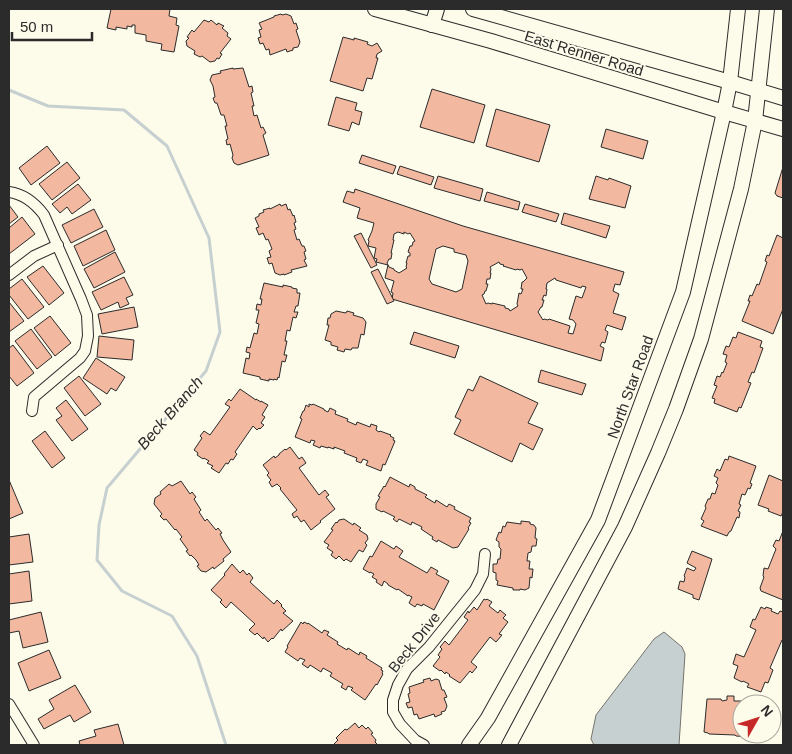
<svg xmlns="http://www.w3.org/2000/svg" width="792" height="754" viewBox="0 0 792 754" font-family="Arial,sans-serif">
  <style>
    .water { fill: #c7d0d0; stroke: #74746e }
    .lines { fill: none; stroke-linecap: round; stroke-linejoin: round }
    .stream { stroke: #c7d0d0; stroke-width: 3 }
    .building { fill: #f2b8a0; stroke: #2b2b2b; fill-rule: evenodd }
    .street-casing { stroke: #2b2b2b; stroke-width: 12 }
    .secondary-casing { stroke: #2b2b2b; stroke-width: 16 }
    .street { stroke: #fdfbea; stroke-width: 10 }
    .secondary { stroke: #fdfbea; stroke-width: 14 }
    .labels { text-anchor: middle; dominant-baseline: central; stroke-width: 4; stroke-linejoin: round; paint-order: stroke }
    .street-label { font-size: 15px; fill: #2b2b2b; stroke: #fdfbea }
    .water-label { font-size: 16px; font-style: italic; fill: #2b2b2b; stroke: #fdfbea }
  </style>
  <rect width="100%" height="100%" fill="#fdfbea"/>
  <!-- water -->
  <path class="water" d="M664,632l18,15 3,7 -6,91h-85l-3,-6 5,-24 58,-76z"/>
  <g class="lines">
    <!-- stream -->
    <path class="stream" d="M9,90l39,16 76,4 43,36 42,92 11,94 -14,39 -99,117 -8,37 -2,35 25,31 50,25 25,40 29,89"/>
  </g>
  <!-- building -->
  <g class="building">
    <path d="M111,9h59l-1,7 8,2 -1,7 3,1 -5,26 -13,-2 1,-6 -16,-3v-6l-11,-2v-8h-3v2l-5,-1v3l-11,-2v3l-9,-2z"/>
    <path d="M281,14l1,1 4,-1 5,2 3,8 2,-1 2,6 -2,1 4,12 -2,5 -5,1v2l-6,2 -1,-3 -16,6 -1,-6 -3,1 -3,-7 -3,1 -2,-6 3,-1 -2,-7 3,-1 -3,-6 15,-6v-1z"/>
    <path d="M204,20l5,2 2,-2 6,5 1,-2 6,3 -2,2 6,5 -1,3 4,3 -11,14 2,1 -3,5 -2,-1 -2,3 -5,1 -8,-6 -2,1 -6,-3 1,-3 -8,-5 -1,-5 3,-3 -2,-1 5,-7 2,2z"/>
    <path d="M343,37l11,3v-2l14,4 -1,2 5,2 5,-3 5,8 -5,3 -1,4h2l-6,21 -5,-1 -4,13 -33,-10z"/>
    <path d="M233,68v1l10,-1 6,19 3,-1 1,6 -2,1 3,13h-2l2,10 3,-1 4,13 2,-1 3,6 -3,2 6,20 -31,10 -4,-2 -2,-5 1,-3 -3,-11 -3,1 -1,-5 2,-1 -3,-13h2l-3,-11h-3l-4,-12h-2l-2,-5 2,-1 -2,-11 -3,-6 2,-5 9,-2 -1,-2z"/>
    <path d="M432,89l53,16 -11,38 -54,-16z"/>
    <path d="M336,97l21,6 -2,7 7,2 -3,13 -7,-3 -3,9 -21,-6z"/>
    <path d="M496,109l54,16 -11,37 -53,-16z"/>
    <path d="M606,129l42,12 -5,18 -42,-12z"/>
    <path d="M47,146l13,17 -29,22 -12,-17z"/>
    <path d="M362,155l34,11 -3,8 -34,-11z"/>
    <path d="M67,162l13,16 -28,22 -13,-16z"/>
    <path d="M400,166l34,11 -3,8 -34,-11z"/>
    <path d="M783,167v31l-6,-2 -2,-3z"/>
    <path d="M438,176l45,13 -3,12 -46,-13z"/>
    <path d="M596,176l12,4 1,-2 22,8 -6,22 -36,-9z"/>
    <path d="M78,184l13,16 -19,14 -5,-7 -7,6 -8,-9z"/>
    <path d="M355,189l108,37 161,46 -4,13 -5,-1 -2,7 6,3 -6,19 13,4 -4,13 -15,-5 -2,5 3,2 -3,11 -3,-1 -2,4 4,2 -3,13 -209,-62 1,-6 -2,-1 3,-11 -9,-3 3,-13 -12,-3 1,-3 -3,-1 2,-10 -8,-2 1,-5 -1,-1 4,-9 2,-8 -17,-5 3,-10 -17,-6 4,-11 7,2zM398,232l6,2v-2l4,2 2,-1 5,8 -2,1 -1,4h-2l-2,6 2,1v3h-2l-2,7h1l-1,4 1,1 -8,5 -5,-3v-1l-5,-2 -2,-4 2,-4h2l1,-6h-1l3,-13h-1l1,-6zM443,246l11,3v3l12,3 2,6 -6,28 -6,3 -24,-8 -3,-5 7,-30zM499,262l1,2 4,1 -1,1 13,4 1,-1 3,1 2,-1 5,9 -4,4h-1l-1,7h2l-2,5 -2,-1 -2,11 1,2 -8,5 -1,-2 -4,-1v-2l-13,-3v1l-4,-1 -2,1 -4,-9 2,-1 1,-3h1l2,-7h-2l1,-5h3l1,-6h-1l1,-4 -1,-2zM555,278l1,2 25,8 1,-2 4,1 -4,11 -6,-2 -7,23 4,1 3,4 -3,10 -5,-1 2,-7 -21,-7 -1,1 -4,-1 -1,1 -5,-8 3,-5h1l2,-7h-2l2,-5 2,1 1,-7h-1l1,-6z"/>
    <path d="M487,192l33,10 -2,8 -34,-9z"/>
    <path d="M280,204l1,2 5,-2 2,6 2,-1 3,7 1,-1 2,7 -2,1 2,6 -2,1 3,10 2,-1 3,7h2l2,5 -2,1 2,7 -2,1 3,6 -16,4 1,2 -8,3v-1l-4,1 -5,-2 -3,-10 -3,1 -2,-6 4,-1 -2,-6 3,-2 -4,-10 -2,1 -3,-7 -4,2 -3,-7 3,-1 -4,-9 4,-2v-2l5,-2 -1,-2 7,-2v1z"/>
    <path d="M525,204l34,10 -3,8 -34,-10z"/>
    <path d="M9,205l9,12 -9,7z"/>
    <path d="M94,209l9,18 -32,16 -9,-18z"/>
    <path d="M564,213l46,13 -4,12 -45,-14z"/>
    <path d="M22,217l13,17 -26,20v-26z"/>
    <path d="M106,230l9,20 -32,16 -9,-20z"/>
    <path d="M361,233l16,32 -6,3 -17,-32z"/>
    <path d="M777,235l6,3v71l-10,25 -31,-13 8,-20h-2l2,-6 2,1 5,-12 2,1 8,-23 -2,-1 2,-6 2,1z"/>
    <path d="M115,252l10,20 -31,16 -10,-19z"/>
    <path d="M43,266l21,27 -15,12 -22,-28z"/>
    <path d="M378,269l16,32 -7,3 -16,-32z"/>
    <path d="M124,277l9,18 -7,3 3,6 -9,4 -2,-6 -17,8 -9,-18z"/>
    <path d="M22,279l22,28 -16,12 -19,-24v-6z"/>
    <path d="M264,283l19,4v-2l9,2v1l5,1v4h3l-2,13h-2l-2,6h4l-2,6 -3,-1 -3,14 -3,-1 -2,11h2l-3,14h3l-2,7 -3,-1 -3,17 -1,-1 -1,3 -3,-1v1l-5,-1v2l-9,-2v-2l-17,-4 3,-15 3,1 1,-6 -4,-1 1,-5 3,1 4,-15 3,1 2,-10 -3,-1 3,-13h-3l1,-6 4,1 1,-6h-2z"/>
    <path d="M9,302l15,19 -15,11z"/>
    <path d="M134,307l4,20 -36,7 -4,-20z"/>
    <path d="M336,311l10,2 1,-2 7,2 -1,2 10,3 3,4 -2,13 -3,-1 -3,14h-6l-1,2 -6,-1 -1,3 -7,-2 1,-3 -7,-2v-3l-6,-2 4,-15h-2l1,-7h2l1,-4z"/>
    <path d="M50,316l21,27 -16,13 -21,-28z"/>
    <path d="M31,329l21,28 -15,12 -22,-28z"/>
    <path d="M414,332l45,14 -4,12 -45,-14z"/>
    <path d="M738,332l24,9 -2,6 3,1 -9,25 -2,-1 -4,10 3,1 -10,25 -2,-1 -2,5 -23,-9 1,-4 -3,-1 5,-12 -3,-1 3,-9 3,1 2,-5 1,1 4,-10 -2,-1 2,-7 -4,-1 3,-8 3,1 4,-10 3,1z"/>
    <path d="M99,336l35,4 -2,20 -35,-3z"/>
    <path d="M13,345l21,28 -17,13 -8,-10v-28z"/>
    <path d="M96,358l29,19 -9,14 -5,-3 -4,6 -24,-16z"/>
    <path d="M541,370l45,14 -4,11 -44,-13z"/>
    <path d="M79,376l22,28 -16,12 -21,-28z"/>
    <path d="M480,376l58,27 -10,20 15,6 -10,21 -13,-7 -8,19 -58,-28 7,-14 -6,-3 13,-28 5,2z"/>
    <path d="M240,389l16,11v-1l5,3v-1l7,4 -6,10 3,2 -4,6 3,2 -4,4 -1,-1 -2,2 -4,-4 -18,26 2,2 -4,6 -2,-1 -3,5 -2,-1 -7,10 -8,-5 2,-2 -6,-3 2,-2 -5,-3 -1,1 -6,-4 1,-2 -4,-3 8,-12 -2,-2 4,-5 6,4 20,-28 -5,-3 4,-5 2,2z"/>
    <path d="M66,400l22,29 -16,12 -16,-21 6,-4 -6,-8z"/>
    <path d="M309,404l3,1 1,-1 11,5v1l4,2 2,-4 6,3 -1,3 13,5 -1,2 9,4 1,-3 13,5 1,-3 6,2 -1,4 3,2 1,-1 11,4 -1,1 4,2 -1,2 2,1 -10,24 -2,-1 -2,7 -15,-6 2,-4 -5,-2 -2,4 -5,-2 1,-3 -13,-5 1,-2 -11,-4v2l-6,-2v1l-7,-2 -1,2 -7,-3 2,-4 -4,-1 -1,3 -15,-6 7,-18 -2,-1 3,-7h1l2,-6 3,2z"/>
    <path d="M45,431l20,27 -13,10 -20,-27z"/>
    <path d="M290,447l9,12 3,-2 4,6 -7,5 20,27 6,-5 4,5 -3,2 9,12 -15,12 1,1 -10,8 -7,-10 -3,2 -4,-6 -3,2 -2,-4 5,-4 -17,-21 1,-1 -4,-4 -5,3 -3,-5 2,-2 -4,-5 2,-2 -6,-8 11,-9 1,2 4,-3v-1l6,-5 1,1z"/>
    <path d="M729,456l27,10 -6,17 2,1 -2,5 -2,-1 -3,7 -3,-1 -3,10 2,1 -3,6 2,1 -1,6 -2,-1 -6,14 -2,1 -2,4 -26,-10 3,-5 -3,-2 5,-11 -1,-2 3,-7h2l2,-6 3,1 3,-9 -2,-2 2,-5 -4,-2 3,-7 3,2 5,-12 3,1z"/>
    <path d="M769,475l14,6v31l-2,4 -13,-5 1,-2 -11,-4z"/>
    <path d="M390,477l19,10 1,-3 5,3v2l12,6 -2,2 10,6 1,-3 11,7 2,-3 6,3 -1,2 17,9 -2,4 2,1 -3,5 1,1 -11,18 -5,1 -15,-8 -1,2 -5,-3 1,-2 -12,-8 1,-2 -10,-5 -1,3 -12,-6 -2,3 -4,-3 2,-2 -12,-6 -1,1 -6,-3v-5l4,-7 -2,-1 6,-10 1,1z"/>
    <path d="M9,480l14,33 -14,6z"/>
    <path d="M181,481l9,13 2,-2 4,5 -2,2 7,11 -2,2 6,9 2,-2 9,11 2,-2 4,5 -2,1 3,6 8,12 -8,7 1,2 -10,8 -1,-2 -7,5 -5,-1 -4,-5 2,-1 -3,-5 -5,-5 -1,1 -4,-5 2,-1 -8,-11 2,-2 -6,-8 -1,1 -9,-11 -2,1 -4,-4 2,-2 -8,-10 1,-6 6,-4 -1,-2 9,-8 3,2z"/>
    <path d="M344,519l9,6 1,-2 7,5 -2,2 8,5 1,4 -3,4 2,2 -4,7 -4,-2 -8,12 -5,-3 -2,2 -5,-5 -3,3 -5,-4 2,-3 -6,-4 2,-3 -5,-3 9,-12 -2,-1 5,-7 1,1 2,-3z"/>
    <path d="M521,521l9,1v2l4,1 2,3 -1,10 2,1 -1,7h-4l-1,6 -3,1 -1,8h3l-1,8h4l-1,9 -2,-1 -1,11 -4,2 -5,-1v1h-7v-2l-16,-3 1,-4 -2,-1v-7l-3,-1v-8h4l1,-5h2l1,-10 -2,-2v-5l-3,-2 3,-8 2,1 2,-7 2,1 2,-5 14,2z"/>
    <path d="M783,531v69l-22,-9 -1,-3 4,-11 -1,-1 1,-8 4,1 8,-20 -3,-3 3,-6 3,1z"/>
    <path d="M29,534l4,28 -24,3v-28z"/>
    <path d="M381,541l13,8 2,-3 7,5 -4,6 28,16 4,-6 7,4 -2,3 13,7 -15,29 -11,-6 -1,2 -5,-2 -2,3 -6,-4 3,-6 -4,-2v1l-10,-7 -1,1 -9,-5v-1l-4,-3 -2,5 -6,-4 1,-2 -5,-3 2,-3 -4,-2v1l-7,-4 7,-13 2,1z"/>
    <path d="M692,551l20,8 -13,41 -6,-2v-3l-15,-6 2,-8 4,1 1,-5 -1,-1 3,-8 7,3 2,-3 -9,-5z"/>
    <path d="M232,564l8,9 3,-3 4,5 2,-2 4,5 -3,4 24,22 3,-4 5,5 -1,1 5,5 -3,2 10,8 -11,10 -1,-2 -8,10 -1,-1 -4,4 -4,-5 -1,2 -6,-6 -2,2 -6,-5 6,-6 -24,-22 -5,6 -6,-6 2,-2 -11,-10 14,-15 -1,-1z"/>
    <path d="M29,571l3,30 -23,3v-30z"/>
    <path d="M484,599l2,1 1,-1 5,3 -3,4 9,7 2,-3 6,5 -3,3 5,4 -9,12 3,1 -6,7 -6,-5 -19,25 6,5 -5,6 -2,-2 -10,12 -11,-7 1,-1 -4,-3 -1,2 -4,-4 -1,1 -7,-5 7,-9 -2,-2 4,-6 -2,-2 5,-6 4,4 19,-25 -4,-3 4,-6 1,2 5,-6 3,3z"/>
    <path d="M761,607l4,2 1,-2 6,2 -1,2 7,3 2,-3 3,1v29l-1,-1 -12,28 3,2 -5,13 -3,-1 -4,10 -14,-5 2,-3 -6,-3 -1,1 -8,-4 4,-12 -5,-2 3,-10 8,3 12,-27 -6,-3 3,-8 2,1z"/>
    <path d="M41,612l7,30 -25,6 -4,-17 -10,2v-13z"/>
    <path d="M301,622l2,2 1,-2 4,2v-1l14,10 2,-3 5,2 -2,3 11,7 -1,2 10,6 1,-2 11,7 1,-3 7,4 -1,2 16,10 -1,2 2,1 -1,2 1,1 -6,11 -1,-1 -11,16 -14,-10 2,-2 -5,-2 -2,4 -5,-3 2,-3 -13,-8 2,-3 -9,-5 -2,4 -11,-7 -2,3 -6,-4 3,-4 -5,-2 -2,3 -13,-9 3,-5 -1,-1z"/>
    <path d="M49,650l12,28 -32,13 -11,-28z"/>
    <path d="M430,678l1,3 5,-2 3,1 3,10h2l3,7 -3,1 3,8 -2,5 -4,1 1,2 -7,3 -1,-3 -15,5 -2,-5 -3,1 -2,-8 -4,1 -2,-5 4,-1 -2,-8 2,-1 -1,-6 15,-5 -1,-2z"/>
    <path d="M75,685l16,27 -17,10 -4,-7 -26,14 -6,-10 16,-10 -5,-9z"/>
    <path d="M727,696h7v5h20v3h-12v30h11l-3,1v2l-14,-1 -1,-1 -26,-1 -1,-1 -4,-1 3,-33h14l1,2 5,-1z"/>
    <path d="M355,723l4,5 3,-3 4,4 2,-2 5,6 -2,1 5,6 -1,2 3,3h-45l5,-5 -2,-2 9,-9 2,1z"/>
    <path d="M118,724l6,21h-44l-1,-4 17,-5 -2,-6z"/>
  </g>
  <g class="lines">
    <!-- street casing -->
    <g class="street-casing">
      <g id="street">
        <path d="M9,192c15,2 26,11 35,23l37,84 6,16 1,21 -3,15 -5,7 -46,39 -2,14"/>
        <path d="M9,275l25,-19 24,-11"/>
        <path d="M9,704l25,41"/>
        <path d="M424,745l-9,-5 -15,-16 -7,-12v-12l5,-15 9,-16 22,-22 46,-57 8,-16 2,-20"/>
      </g>
    </g>
    <!-- secondary casing -->
    <g class="secondary-casing">
      <g id="secondary">
        <path d="M375,9l116,32 233,71 59,17"/>
        <path d="M473,9l257,73 53,16"/>
        <path d="M432,25l5,-16"/>
        <path d="M469,745l19,-27 110,-198 85,-228 41,-180 6,-30 8,-73"/>
        <path d="M509,745l116,-218 33,-74 18,-44 25,-70 40,-150 14,-68 12,-112"/>
      </g>
    </g>
    <!-- street -->
    <use href="#street" class="street"/>
    <!-- secondary -->
    <use href="#secondary" class="secondary"/>
  </g>
  <g class="labels">
    <!-- street labels -->
    <g class="street-label">
      <text transform="translate(584 53) rotate(17)">East Renner Road</text>
      <text transform="translate(630 387) rotate(-70)">North Star Road</text>
      <text transform="translate(414 642) rotate(-51)">Beck Drive</text>
    </g>
    <!-- water labels -->
    <g class="water-label">
      <text transform="translate(170 413) rotate(-49)">Beck Branch</text>
    </g>
  </g>
  <!-- border -->
  <rect width="792" height="754" fill="none" stroke="#2b2b2b" stroke-width="20"/>
  <!-- north arrow -->
  <g transform="translate(757 719) rotate(51)"><circle r="24" fill="#fdfbea" stroke="#a9a89e"/>
  <path d="M0-4L9 19L0 12L-9 19Z" fill="#c62828"/>
  <text y="-8" font-size="14" font-weight="bold" text-anchor="middle" fill="#2b2b2b">N</text>
  </g>
  <!-- scale -->
  <path d="M12 32v8h80v-8" fill="none" stroke="#2b2b2b" stroke-width="2.5"/>
  <text x="20" y="32" font-size="15" fill="#2b2b2b" stroke="#fdfbea" stroke-width="4" paint-order="stroke">50 m</text>
</svg>
